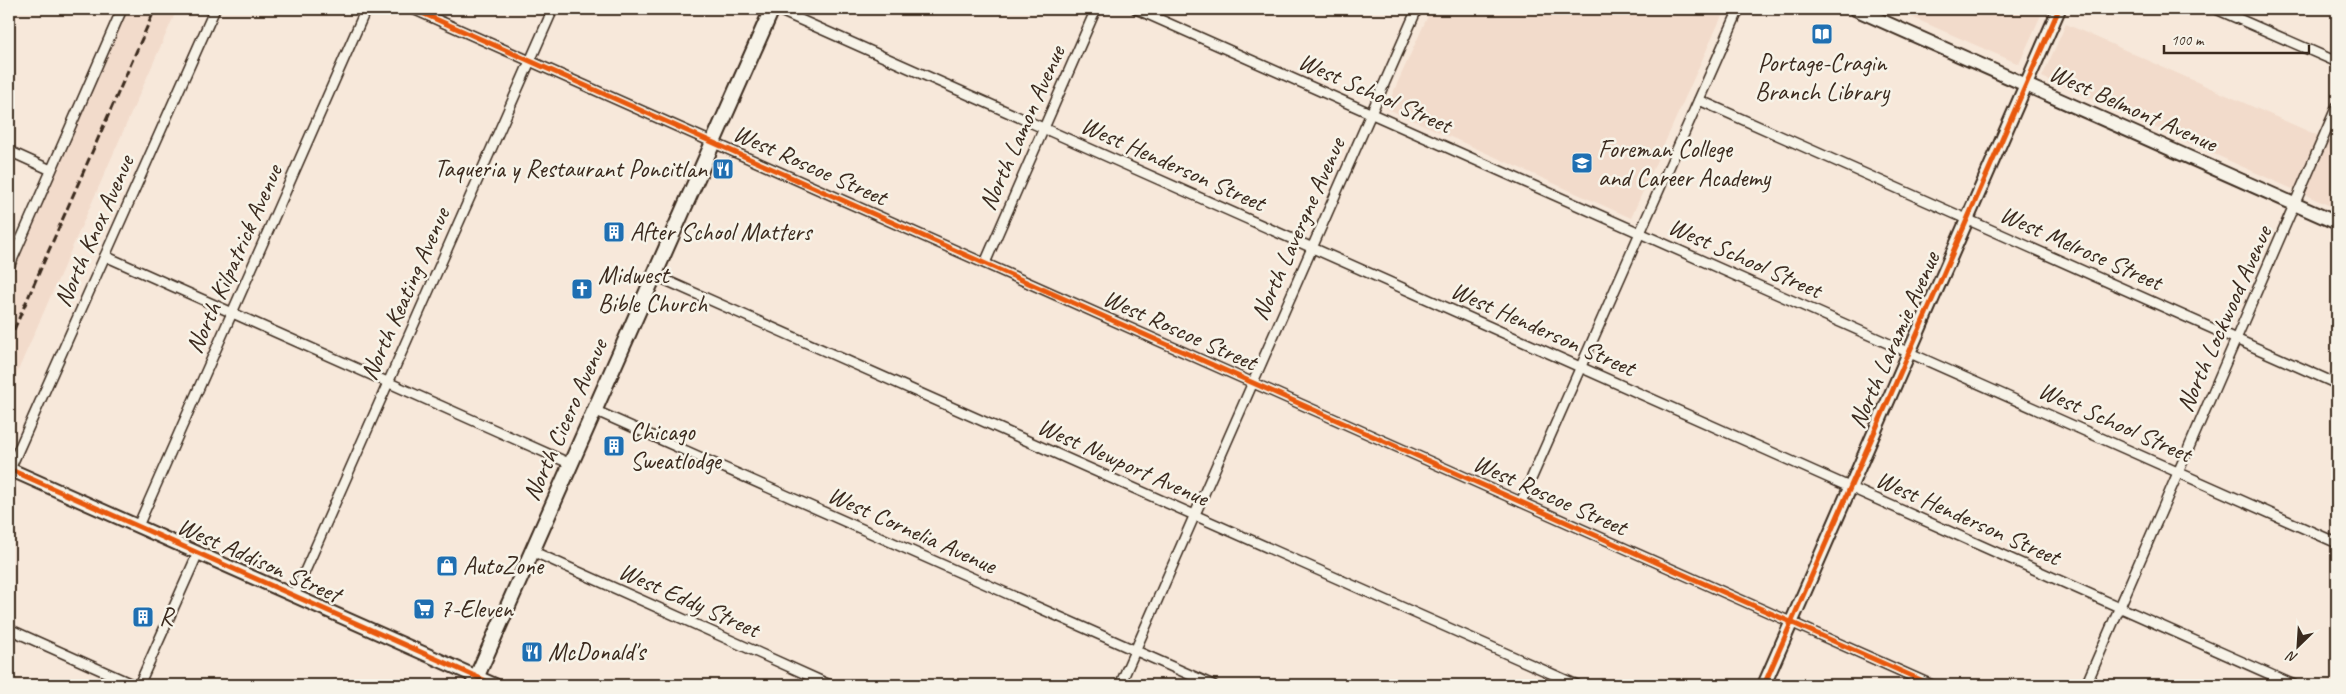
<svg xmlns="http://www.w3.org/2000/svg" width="2346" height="694" viewBox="0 0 2346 694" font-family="Caveat,sans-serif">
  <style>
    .built { fill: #f2dbcb }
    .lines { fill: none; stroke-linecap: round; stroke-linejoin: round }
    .street-casing { stroke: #3b2a1e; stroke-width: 12 }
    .secondary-casing { stroke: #3b2a1e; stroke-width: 16 }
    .primary-casing { stroke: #3b2a1e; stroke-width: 18 }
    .street { stroke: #f7f3e8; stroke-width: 9 }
    .secondary { stroke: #f7f3e8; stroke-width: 12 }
    .primary { stroke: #f7f3e8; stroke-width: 14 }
    .rail { stroke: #3b2a1e; stroke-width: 3; stroke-dasharray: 8 4; stroke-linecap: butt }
    .cycleway-casing { stroke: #f7f3e8; stroke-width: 8 }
    .cycleway { stroke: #e8590c; stroke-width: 5 }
    .labels { text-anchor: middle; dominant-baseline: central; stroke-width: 5; stroke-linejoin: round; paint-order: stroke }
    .poi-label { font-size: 25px; fill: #3b2a1e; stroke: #f7f3e8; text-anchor: start }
    .street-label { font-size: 25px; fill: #3b2a1e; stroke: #f7f3e8 }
  </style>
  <rect width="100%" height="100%" fill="#f7e8da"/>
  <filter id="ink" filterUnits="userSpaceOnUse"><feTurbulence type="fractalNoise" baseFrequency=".02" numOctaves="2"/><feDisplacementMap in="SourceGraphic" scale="10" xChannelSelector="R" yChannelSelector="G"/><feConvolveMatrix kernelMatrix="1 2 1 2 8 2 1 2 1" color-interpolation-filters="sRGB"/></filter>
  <g filter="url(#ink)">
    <!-- built -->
    <g class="built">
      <path d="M127,9h50l-168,382v-114z"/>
      <path d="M1431,9h294l-94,209 -245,-110z"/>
      <path d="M1893,9h134l14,6 -22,49z"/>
      <path d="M2066,24l271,120v65l-295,-132z"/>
    </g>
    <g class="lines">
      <!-- street casing -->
      <g class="street-casing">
        <g id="street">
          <path d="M413,9l1519,676"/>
          <path d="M776,9l1518,676"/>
          <path d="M1136,9l1201,534"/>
          <path d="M2216,9l121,53"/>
          <path d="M1699,100l638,284"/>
          <path d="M9,151l42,19"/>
          <path d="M105,256l466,208"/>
          <path d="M985,263l111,-254"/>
          <path d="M9,267l113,-258"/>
          <path d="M654,275l923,410"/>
          <path d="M594,410l619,275"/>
          <path d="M10,469l205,-460"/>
          <path d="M1521,502l218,-493"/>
          <path d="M138,526l228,-517"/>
          <path d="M532,551l298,134"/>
          <path d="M294,596l259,-587"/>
          <path d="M9,629l125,56"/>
          <path d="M139,685l59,-132"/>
          <path d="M1120,685l297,-676"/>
          <path d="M2086,685l251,-579"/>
        </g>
      </g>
      <!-- secondary casing -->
      <g class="secondary-casing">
        <g id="secondary">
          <path d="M1855,9l482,214"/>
          <path d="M9,469l486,216"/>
          <path d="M1764,685l295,-676"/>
        </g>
      </g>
      <!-- primary casing -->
      <g class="primary-casing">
        <path id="primary" d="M473,685l299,-676"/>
      </g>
      <!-- street -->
      <use href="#street" class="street"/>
      <!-- secondary -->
      <use href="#secondary" class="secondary"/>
      <!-- primary -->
      <use href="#primary" class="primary"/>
      <!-- rail -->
      <path class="rail" d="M9,341l146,-332"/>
      <!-- cycleway casing -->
      <g class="cycleway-casing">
        <g id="cycleway">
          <path d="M413,9l1519,676"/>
          <path d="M9,469l486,216"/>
          <path d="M1764,685l295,-676"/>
        </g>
      </g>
      <!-- cycleway -->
      <use href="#cycleway" class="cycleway"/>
    </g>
  </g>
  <!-- icons -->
  <defs>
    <g id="library-square" transform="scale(1.125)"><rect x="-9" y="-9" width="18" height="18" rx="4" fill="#1f6fb2" stroke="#f7f3e8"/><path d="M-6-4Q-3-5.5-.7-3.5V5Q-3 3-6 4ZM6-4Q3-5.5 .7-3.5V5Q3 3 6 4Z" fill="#fff"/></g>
    <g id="school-square" transform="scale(1.125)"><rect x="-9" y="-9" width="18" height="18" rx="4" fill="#1f6fb2" stroke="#f7f3e8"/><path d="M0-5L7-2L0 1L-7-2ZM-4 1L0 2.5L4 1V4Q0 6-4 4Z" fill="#fff"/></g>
    <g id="restaurant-square" transform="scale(1.125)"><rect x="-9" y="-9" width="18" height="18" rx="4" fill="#1f6fb2" stroke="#f7f3e8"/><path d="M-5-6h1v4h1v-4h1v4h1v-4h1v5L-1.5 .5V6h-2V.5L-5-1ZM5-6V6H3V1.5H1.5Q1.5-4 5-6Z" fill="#fff"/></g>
    <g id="building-square" transform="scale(1.125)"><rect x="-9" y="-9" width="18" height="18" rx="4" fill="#1f6fb2" stroke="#f7f3e8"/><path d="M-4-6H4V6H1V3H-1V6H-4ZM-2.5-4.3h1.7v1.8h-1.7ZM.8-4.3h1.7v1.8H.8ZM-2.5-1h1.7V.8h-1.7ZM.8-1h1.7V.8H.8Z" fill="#fff"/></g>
    <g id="church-square" transform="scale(1.125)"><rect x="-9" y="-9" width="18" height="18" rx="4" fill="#1f6fb2" stroke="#f7f3e8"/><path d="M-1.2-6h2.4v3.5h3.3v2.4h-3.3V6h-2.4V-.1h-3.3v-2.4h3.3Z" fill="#fff"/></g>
    <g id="shop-square" transform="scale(1.125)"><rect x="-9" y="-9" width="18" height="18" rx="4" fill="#1f6fb2" stroke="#f7f3e8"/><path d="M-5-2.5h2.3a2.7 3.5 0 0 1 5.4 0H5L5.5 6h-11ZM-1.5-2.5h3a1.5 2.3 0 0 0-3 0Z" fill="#fff"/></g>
    <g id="supermarket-square" transform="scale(1.125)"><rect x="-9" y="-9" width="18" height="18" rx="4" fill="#1f6fb2" stroke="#f7f3e8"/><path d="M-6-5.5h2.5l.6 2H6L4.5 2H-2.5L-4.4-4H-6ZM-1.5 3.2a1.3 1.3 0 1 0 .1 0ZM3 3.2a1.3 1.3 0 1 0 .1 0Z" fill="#fff"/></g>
  </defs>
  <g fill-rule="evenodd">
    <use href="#library-square" x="1822" y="34"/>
    <use href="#school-square" x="1582" y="163"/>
    <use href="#restaurant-square" x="723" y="169"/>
    <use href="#building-square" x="614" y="232"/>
    <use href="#church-square" x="582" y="289"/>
    <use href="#building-square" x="614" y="446"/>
    <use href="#shop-square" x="447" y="566"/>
    <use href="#supermarket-square" x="424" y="609"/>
    <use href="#building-square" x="143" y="617"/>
    <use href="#restaurant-square" x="532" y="652"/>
  </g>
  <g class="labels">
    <!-- poi labels -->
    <g class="poi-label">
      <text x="1822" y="63" text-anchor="middle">Portage-Cragin<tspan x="1822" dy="29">Branch Library</tspan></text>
      <text x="1598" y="149">Foreman College<tspan x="1598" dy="29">and Career Academy</tspan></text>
      <text x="707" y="169" text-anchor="end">Taqueria y Restaurant Poncitlan</text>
      <text x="630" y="232">After School Matters</text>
      <text x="598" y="275">Midwest<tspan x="598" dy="29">Bible Church</tspan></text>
      <text x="630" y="432">Chicago<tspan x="630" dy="29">Sweatlodge</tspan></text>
      <text x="463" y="566">AutoZone</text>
      <text x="440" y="609">7-Eleven</text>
      <text x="159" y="617">R</text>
      <text x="548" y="652">McDonald's</text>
    </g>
    <!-- street labels -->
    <g class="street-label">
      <text transform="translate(1375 93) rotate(24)">West School Street</text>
      <text transform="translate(2133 108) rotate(24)">West Belmont Avenue</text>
      <text transform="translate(1022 128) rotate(-66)">North Lamon Avenue</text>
      <text transform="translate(1173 164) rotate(24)">West Henderson Street</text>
      <text transform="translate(810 165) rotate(24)">West Roscoe Street</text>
      <text transform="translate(1298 229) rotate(-66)">North Lavergne Avenue</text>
      <text transform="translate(94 231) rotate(-66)">North Knox Avenue</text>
      <text transform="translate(2081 248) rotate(24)">West Melrose Street</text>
      <text transform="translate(1745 258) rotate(24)">West School Street</text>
      <text transform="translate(234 259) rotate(-66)">North Kilpatrick Avenue</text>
      <text transform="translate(405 294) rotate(-66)">North Keating Avenue</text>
      <text transform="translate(2224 319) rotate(-66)">North Lockwood Avenue</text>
      <text transform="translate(1543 329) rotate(24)">West Henderson Street</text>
      <text transform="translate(1180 330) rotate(24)">West Roscoe Street</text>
      <text transform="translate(1894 340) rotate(-66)">North Laramie Avenue</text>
      <text transform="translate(565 420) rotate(-66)">North Cicero Avenue</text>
      <text transform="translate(2115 422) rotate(24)">West School Street</text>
      <text transform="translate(1123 462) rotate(24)">West Newport Avenue</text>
      <text transform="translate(1550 495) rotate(24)">West Roscoe Street</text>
      <text transform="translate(1968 518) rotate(24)">West Henderson Street</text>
      <text transform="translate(912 530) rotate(24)">West Cornelia Avenue</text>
      <text transform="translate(259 560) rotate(24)">West Addison Street</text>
      <text transform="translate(689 600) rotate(24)">West Eddy Street</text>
    </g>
  </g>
  <!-- margin -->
  <rect width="2346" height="694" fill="none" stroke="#f7f3e8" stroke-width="30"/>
  <rect x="15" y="15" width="2316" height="664" fill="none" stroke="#3b2a1e" stroke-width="2" filter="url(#ink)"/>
  <!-- north arrow -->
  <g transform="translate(2298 646) rotate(205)" stroke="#f7f3e8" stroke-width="4" paint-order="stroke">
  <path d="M0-4L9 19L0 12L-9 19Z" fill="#3b2a1e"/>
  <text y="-8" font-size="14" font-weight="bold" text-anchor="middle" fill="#3b2a1e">N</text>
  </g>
  <!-- scale -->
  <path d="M2164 45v8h145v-8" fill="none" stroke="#3b2a1e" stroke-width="2.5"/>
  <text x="2171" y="45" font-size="15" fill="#3b2a1e" stroke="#f7f3e8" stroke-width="4" paint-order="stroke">100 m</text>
</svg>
